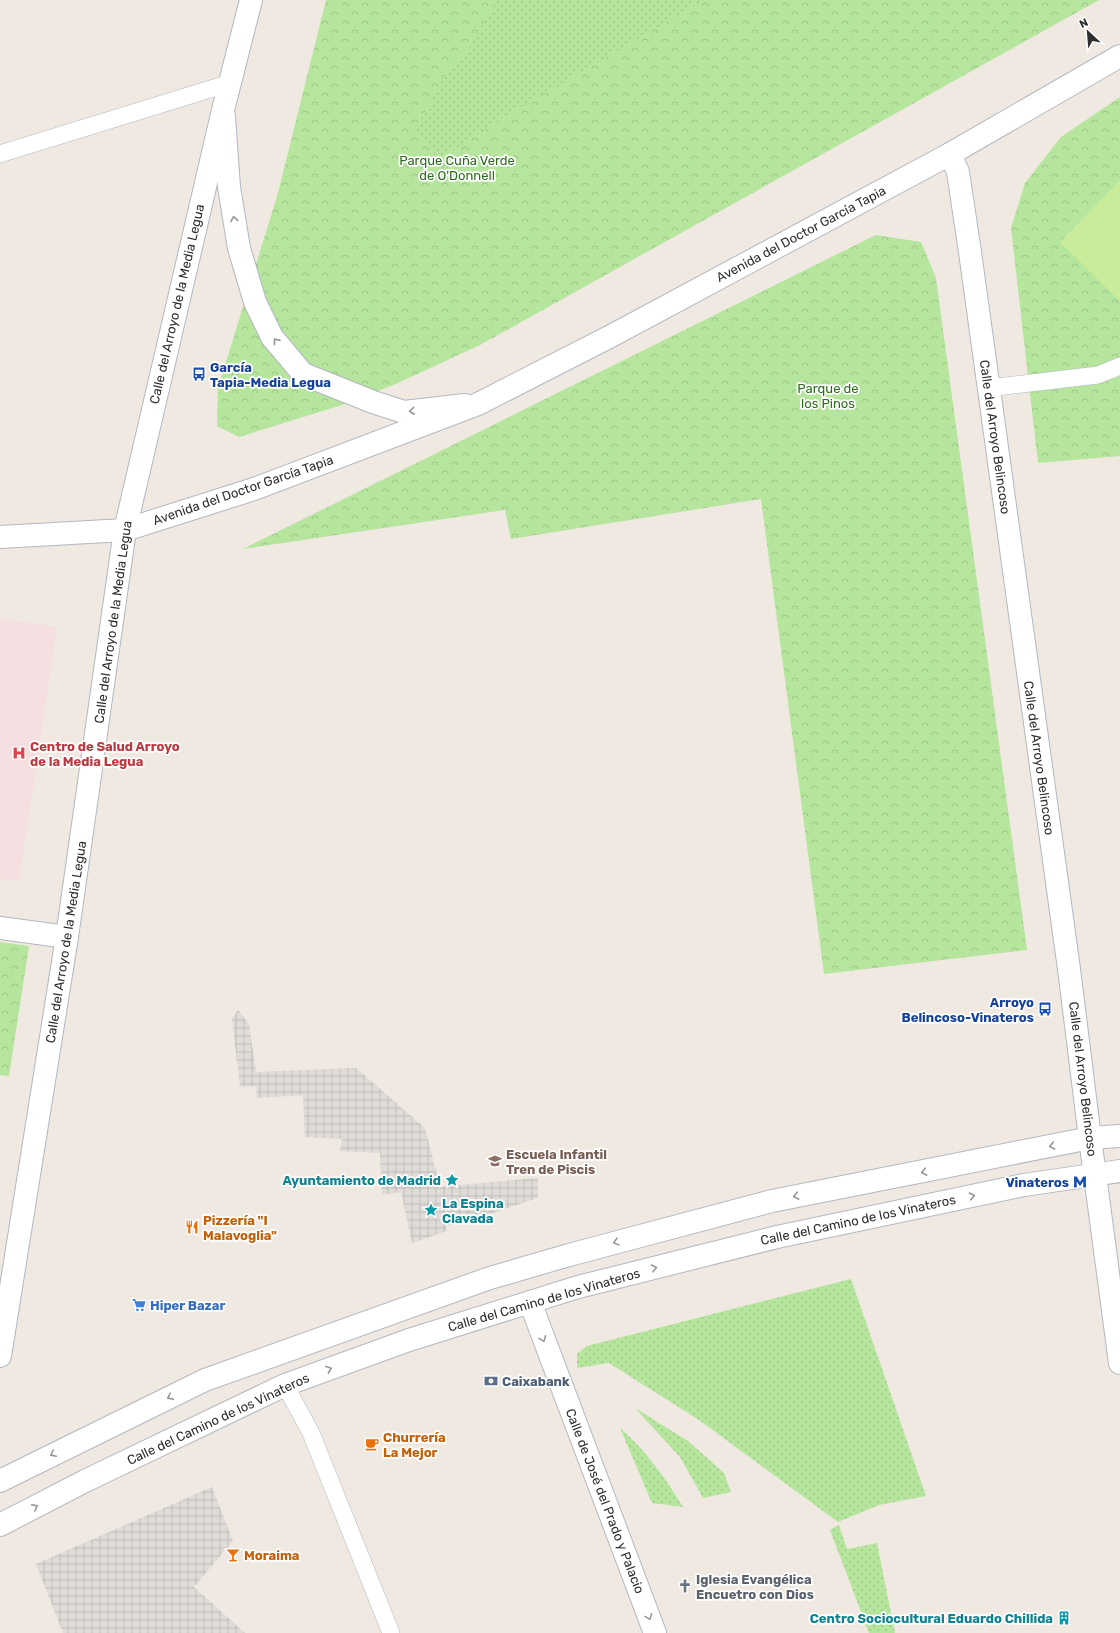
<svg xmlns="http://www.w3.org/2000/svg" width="1120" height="1633" viewBox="0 0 1120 1633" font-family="Rubik,sans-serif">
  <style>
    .medical { fill: #f5dfe0 }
    .park { fill: url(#park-crowns) }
    .garden { fill: url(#garden-dots) }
    .pitch { fill: #c9ec9a }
    .plaza { fill: url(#plaza-grid) }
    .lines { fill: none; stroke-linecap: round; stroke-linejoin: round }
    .service-casing { stroke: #b4b7c1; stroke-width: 18 }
    .minor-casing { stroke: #b4b7c1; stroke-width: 24 }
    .tertiary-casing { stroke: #b4b7c1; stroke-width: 24 }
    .secondary-casing { stroke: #b4b7c1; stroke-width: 24 }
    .service { stroke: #fff; stroke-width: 17 }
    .minor { stroke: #fff; stroke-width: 22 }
    .tertiary { stroke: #fff; stroke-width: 22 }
    .secondary { stroke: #fff; stroke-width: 22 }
    .oneway { stroke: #969696 }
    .labels { text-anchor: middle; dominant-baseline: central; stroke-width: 3.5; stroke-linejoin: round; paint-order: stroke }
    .park-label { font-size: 13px; fill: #2c6e1b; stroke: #fff }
    .street-label { font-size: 13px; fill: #2e2e2e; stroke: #fff }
    .transit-label { font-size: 13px; font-weight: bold; fill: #164399; stroke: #fff; text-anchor: end }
    .health-label { font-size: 13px; font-weight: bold; fill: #be3a42; stroke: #fff; text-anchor: start }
    .education-label { font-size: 13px; font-weight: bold; fill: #785e54; stroke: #fff; text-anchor: start }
    .culture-label { font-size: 13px; font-weight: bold; fill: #0d838f; stroke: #fff; text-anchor: end }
    .food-label { font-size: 13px; font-weight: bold; fill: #c56008; stroke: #fff; text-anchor: start }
    .shop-label { font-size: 13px; font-weight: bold; fill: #366cbe; stroke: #fff; text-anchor: start }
    .service-label { font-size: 13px; font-weight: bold; fill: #4e5e75; stroke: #fff; text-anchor: start }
    .worship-label { font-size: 13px; font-weight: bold; fill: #5b616d; stroke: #fff; text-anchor: start }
  </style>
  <defs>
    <pattern id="park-crowns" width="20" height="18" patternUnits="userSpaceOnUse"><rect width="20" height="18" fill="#b6e59e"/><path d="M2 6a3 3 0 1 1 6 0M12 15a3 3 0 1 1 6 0" fill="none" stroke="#9dc588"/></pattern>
    <pattern id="garden-dots" width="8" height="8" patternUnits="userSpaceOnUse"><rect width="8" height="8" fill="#b6e59e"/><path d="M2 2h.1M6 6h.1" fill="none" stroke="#9dc588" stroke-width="1.8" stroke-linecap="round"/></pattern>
    <pattern id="plaza-grid" width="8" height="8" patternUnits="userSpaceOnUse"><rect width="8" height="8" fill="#dfdcd8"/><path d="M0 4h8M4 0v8" fill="none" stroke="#c0bdba"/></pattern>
  </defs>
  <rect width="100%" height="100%" fill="#efe9e1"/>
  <!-- medical -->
  <path class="medical" d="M0,619l57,8 -38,254 -19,-2z"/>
  <!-- park -->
  <g class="park">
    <path d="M326,0h773l-619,345 -82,38 -53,21 -106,33 -22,-11 1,-38 60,-195z"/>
    <path d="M1120,97v359l-82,7 -27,-235 14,-45 36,-46z"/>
    <path d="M876,235l45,7 15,36 91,672 -203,24 -63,-475 -250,40 -6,-29 -262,39z"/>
    <path d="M0,942l29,4 -20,130 -9,-1z"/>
  </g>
  <!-- garden -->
  <g class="garden">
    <path d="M497,0h207l-204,119 -62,41 -22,-32 32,-57 20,-21z"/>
    <path d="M851,1279l75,217 -47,9 -41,17 -139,-102 -90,-57 -32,5v-14l10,-8z"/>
    <path d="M635,1408l53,33 36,32 7,19 -28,6 -23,-41z"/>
    <path d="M620,1428c27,24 44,48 63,79l-31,-4z"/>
    <path d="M839,1525l8,24 30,-6 18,90h-26l-39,-103z"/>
  </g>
  <!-- pitch -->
  <path class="pitch" d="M1120,180v121l-60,-59z"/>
  <!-- plaza -->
  <g class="plaza">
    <path d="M238,1010l11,14 7,48 100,-4 69,60 15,59 98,-9v20l-79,26 -13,2 1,5 -35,12 -11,-51 -19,3 -2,-42 -40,-2 2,-12 -37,-2 -2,-42 -46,3 -1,-12 -16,1 -8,-68z"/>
    <path d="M212,1487l21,54 -39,46 51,46h-182l-27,-69z"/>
  </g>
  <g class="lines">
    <!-- service casing -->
    <g class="service-casing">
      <g id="service">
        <path d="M0,154l230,-71"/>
        <path d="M988,388l110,-13 22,-9"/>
        <path d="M285,1385l26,48 80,200"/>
      </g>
    </g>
    <!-- minor casing -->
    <g class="minor-casing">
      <g id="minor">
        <path d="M224,116l5,71 10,61 16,54 17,35 31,37 70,28 31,10 61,-7"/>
        <path d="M950,154l8,18 12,80 99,717 21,169"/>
        <path d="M0,928l67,9"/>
        <path d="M530,1302l125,331"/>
      </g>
    </g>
    <!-- tertiary casing -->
    <g class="tertiary-casing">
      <g id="tertiary">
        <path d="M0,537l125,-7 129,-41 224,-85 135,-69 337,-181 170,-98"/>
        <path d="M1090,1138l30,225"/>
        <path d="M0,1356l67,-419 58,-407 98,-420 28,-110"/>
      </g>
    </g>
    <!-- secondary casing -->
    <g class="secondary-casing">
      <g id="secondary">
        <path d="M0,1481l205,-101 285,-102 79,-23 203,-54 318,-63 30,-2"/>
        <path d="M0,1525l85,-44 200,-96 124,-45 169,-53 199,-50 247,-52 96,-14"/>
      </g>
    </g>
    <!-- service -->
    <use href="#service" class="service"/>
    <!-- minor -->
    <use href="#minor" class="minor"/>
    <!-- tertiary -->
    <use href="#tertiary" class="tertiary"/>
    <!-- secondary -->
    <use href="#secondary" class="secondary"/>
  </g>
  <!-- one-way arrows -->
  <defs><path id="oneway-chevron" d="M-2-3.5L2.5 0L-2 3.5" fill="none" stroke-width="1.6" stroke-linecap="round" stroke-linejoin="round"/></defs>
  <g class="oneway">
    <use href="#oneway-chevron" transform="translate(234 219) rotate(-100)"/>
    <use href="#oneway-chevron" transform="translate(276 341) rotate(-129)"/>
    <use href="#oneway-chevron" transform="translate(412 411) rotate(174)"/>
    <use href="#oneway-chevron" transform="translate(1052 1146) rotate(168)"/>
    <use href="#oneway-chevron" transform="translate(924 1172) rotate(169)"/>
    <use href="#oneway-chevron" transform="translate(796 1196) rotate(169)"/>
    <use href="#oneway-chevron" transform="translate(972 1196) rotate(-12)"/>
    <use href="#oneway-chevron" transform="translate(616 1242) rotate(165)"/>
    <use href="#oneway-chevron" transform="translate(654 1268) rotate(-14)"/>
    <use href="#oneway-chevron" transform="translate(543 1339) rotate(69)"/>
    <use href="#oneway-chevron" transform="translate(329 1369) rotate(-20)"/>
    <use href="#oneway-chevron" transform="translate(170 1397) rotate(154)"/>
    <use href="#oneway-chevron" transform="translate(53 1454) rotate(153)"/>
    <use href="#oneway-chevron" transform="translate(35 1507) rotate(-27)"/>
    <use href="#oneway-chevron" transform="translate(649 1617) rotate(69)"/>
  </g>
  <!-- icons -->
  <defs>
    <g id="bus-bare" transform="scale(1.08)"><path d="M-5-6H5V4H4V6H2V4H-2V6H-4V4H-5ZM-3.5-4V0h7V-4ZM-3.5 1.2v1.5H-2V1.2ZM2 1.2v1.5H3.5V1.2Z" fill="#1a4fb4" stroke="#fff" stroke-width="2.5" paint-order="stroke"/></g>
    <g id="hospital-bare" transform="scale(1.08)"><path d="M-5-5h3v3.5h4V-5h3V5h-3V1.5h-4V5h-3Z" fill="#e0444e" stroke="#fff" stroke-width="2.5" paint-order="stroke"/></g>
    <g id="school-bare" transform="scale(1.08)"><path d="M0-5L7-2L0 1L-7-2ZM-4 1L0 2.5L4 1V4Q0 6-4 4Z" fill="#8d6e63" stroke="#fff" stroke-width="2.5" paint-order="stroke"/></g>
    <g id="sight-bare" transform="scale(1.08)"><path d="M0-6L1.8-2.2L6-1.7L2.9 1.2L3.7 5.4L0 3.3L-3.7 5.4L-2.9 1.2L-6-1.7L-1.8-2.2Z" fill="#0f9aa8" stroke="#fff" stroke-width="2.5" paint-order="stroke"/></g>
    <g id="metro-bare" transform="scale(1.08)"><path d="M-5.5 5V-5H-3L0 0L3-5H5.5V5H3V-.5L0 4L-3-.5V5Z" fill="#1a4fb4" stroke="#fff" stroke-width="2.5" paint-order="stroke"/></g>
    <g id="restaurant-bare" transform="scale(1.08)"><path d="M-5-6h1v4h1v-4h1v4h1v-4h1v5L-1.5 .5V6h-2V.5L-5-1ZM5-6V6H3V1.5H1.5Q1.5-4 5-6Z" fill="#e8710a" stroke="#fff" stroke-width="2.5" paint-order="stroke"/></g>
    <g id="supermarket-bare" transform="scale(1.08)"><path d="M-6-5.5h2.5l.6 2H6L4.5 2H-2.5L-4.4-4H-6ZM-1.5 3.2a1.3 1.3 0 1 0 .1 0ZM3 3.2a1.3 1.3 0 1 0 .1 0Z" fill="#3f7fe0" stroke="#fff" stroke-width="2.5" paint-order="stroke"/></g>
    <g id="bank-bare" transform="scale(1.08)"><path d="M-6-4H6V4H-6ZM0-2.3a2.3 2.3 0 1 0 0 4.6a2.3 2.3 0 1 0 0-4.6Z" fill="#5c6f8a" stroke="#fff" stroke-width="2.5" paint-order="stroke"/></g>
    <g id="cafe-bare" transform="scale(1.08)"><path d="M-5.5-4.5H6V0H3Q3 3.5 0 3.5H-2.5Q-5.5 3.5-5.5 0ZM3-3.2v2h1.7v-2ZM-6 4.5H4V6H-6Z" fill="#e8710a" stroke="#fff" stroke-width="2.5" paint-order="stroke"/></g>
    <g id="bar-bare" transform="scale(1.08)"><path d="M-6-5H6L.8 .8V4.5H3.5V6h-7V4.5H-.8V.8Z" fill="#e8710a" stroke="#fff" stroke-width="2.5" paint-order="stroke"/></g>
    <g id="church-bare" transform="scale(1.08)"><path d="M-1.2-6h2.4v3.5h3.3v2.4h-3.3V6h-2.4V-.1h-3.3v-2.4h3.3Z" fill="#6b7280" stroke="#fff" stroke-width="2.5" paint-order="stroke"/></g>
    <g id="building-bare" transform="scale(1.08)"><path d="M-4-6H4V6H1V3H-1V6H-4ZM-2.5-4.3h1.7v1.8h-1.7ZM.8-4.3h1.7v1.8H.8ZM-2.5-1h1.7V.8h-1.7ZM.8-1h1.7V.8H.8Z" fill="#0f9aa8" stroke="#fff" stroke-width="2.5" paint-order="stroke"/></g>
  </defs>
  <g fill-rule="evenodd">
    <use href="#bus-bare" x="199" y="374"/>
    <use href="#hospital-bare" x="19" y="753"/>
    <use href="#bus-bare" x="1045" y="1009"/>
    <use href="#school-bare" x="495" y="1161"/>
    <use href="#sight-bare" x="452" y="1180"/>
    <use href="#metro-bare" x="1080" y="1182"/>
    <use href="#sight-bare" x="431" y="1210"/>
    <use href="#restaurant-bare" x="192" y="1227"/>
    <use href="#supermarket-bare" x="139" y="1305"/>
    <use href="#bank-bare" x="491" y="1381"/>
    <use href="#cafe-bare" x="372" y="1444"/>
    <use href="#bar-bare" x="233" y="1555"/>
    <use href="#church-bare" x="685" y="1586"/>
    <use href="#building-bare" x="1064" y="1618"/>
  </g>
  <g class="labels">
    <!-- park labels -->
    <g class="park-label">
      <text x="457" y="160">Parque Cuña Verde<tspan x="457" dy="15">de O'Donnell</tspan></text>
      <text x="828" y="388">Parque de<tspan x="828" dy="15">los Pinos</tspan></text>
    </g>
    <!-- street labels -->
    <g class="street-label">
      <text transform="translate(801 234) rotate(-28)">Avenida del Doctor García Tapia</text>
      <text transform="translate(177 304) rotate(-77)">Calle del Arroyo de la Media Legua</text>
      <text transform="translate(995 437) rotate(82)">Calle del Arroyo Belincoso</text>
      <text transform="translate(243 490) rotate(-19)">Avenida del Doctor García Tapia</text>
      <text transform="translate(113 622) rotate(-82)">Calle del Arroyo de la Media Legua</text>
      <text transform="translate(1039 758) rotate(82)">Calle del Arroyo Belincoso</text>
      <text transform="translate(66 942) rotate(-81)">Calle del Arroyo de la Media Legua</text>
      <text transform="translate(1083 1079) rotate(83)">Calle del Arroyo Belincoso</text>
      <text transform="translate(858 1220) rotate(-12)">Calle del Camino de los Vinateros</text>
      <text transform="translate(544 1300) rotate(-16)">Calle del Camino de los Vinateros</text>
      <text transform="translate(218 1419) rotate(-25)">Calle del Camino de los Vinateros</text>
      <text transform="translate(605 1501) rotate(69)">Calle de José del Prado y Palacio</text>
    </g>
    <!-- transit labels -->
    <g class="transit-label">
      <text x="210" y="367" text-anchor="start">García<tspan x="210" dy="15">Tapia-Media Legua</tspan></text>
      <text x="1034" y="1002">Arroyo<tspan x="1034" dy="15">Belincoso-Vinateros</tspan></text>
      <text x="1069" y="1182">Vinateros</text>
    </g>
    <!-- health labels -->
    <g class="health-label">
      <text x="30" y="746">Centro de Salud Arroyo<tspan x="30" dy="15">de la Media Legua</tspan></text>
    </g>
    <!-- education labels -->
    <g class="education-label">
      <text x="506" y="1154">Escuela Infantil<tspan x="506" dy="15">Tren de Piscis</tspan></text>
    </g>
    <!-- culture labels -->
    <g class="culture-label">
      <text x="441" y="1180">Ayuntamiento de Madrid</text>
      <text x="442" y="1203" text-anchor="start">La Espina<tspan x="442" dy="15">Clavada</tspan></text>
      <text x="1053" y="1618">Centro Sociocultural Eduardo Chillida</text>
    </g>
    <!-- food labels -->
    <g class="food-label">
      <text x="203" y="1220">Pizzería "I<tspan x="203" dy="15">Malavoglia"</tspan></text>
      <text x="383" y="1437">Churrería<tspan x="383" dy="15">La Mejor</tspan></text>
      <text x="244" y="1555">Moraima</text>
    </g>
    <!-- shop labels -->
    <g class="shop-label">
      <text x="150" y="1305">Hiper Bazar</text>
    </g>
    <!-- service labels -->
    <g class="service-label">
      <text x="502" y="1381">Caixabank</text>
    </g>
    <!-- worship labels -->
    <g class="worship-label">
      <text x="696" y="1579">Iglesia Evangélica<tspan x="696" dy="15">Encuetro con Dios</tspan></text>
    </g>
  </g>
  <!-- north arrow -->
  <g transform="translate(1088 32) rotate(334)" stroke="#ffffff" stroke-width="3" paint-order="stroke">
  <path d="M0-3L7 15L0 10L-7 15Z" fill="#2e2e2e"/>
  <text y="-6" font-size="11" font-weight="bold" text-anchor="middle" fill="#2e2e2e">N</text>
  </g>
</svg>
